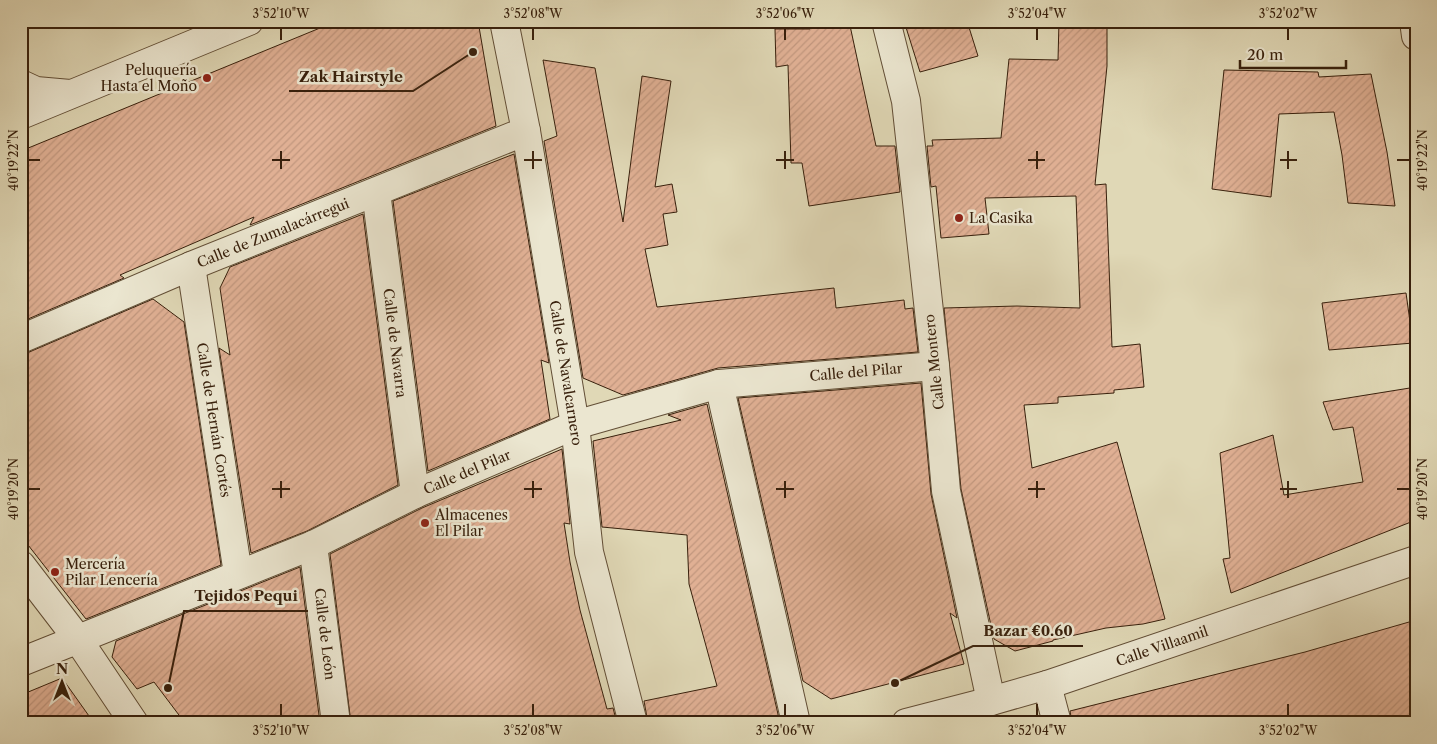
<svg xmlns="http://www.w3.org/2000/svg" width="1437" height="744" viewBox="0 0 1437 744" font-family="'Libre Caslon Text',serif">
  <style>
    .building { fill: url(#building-hatch); stroke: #38200c }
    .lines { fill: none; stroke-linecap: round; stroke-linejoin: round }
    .minor-casing { stroke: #624e36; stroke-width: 30 }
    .minor { stroke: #ebe6d0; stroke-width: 28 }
    .ticks { fill: none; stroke: #38200c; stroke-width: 2 }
    .poi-dot { fill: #8f2418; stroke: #ebe6d0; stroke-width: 2 }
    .labels { text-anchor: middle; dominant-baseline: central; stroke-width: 5; stroke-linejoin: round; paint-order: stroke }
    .poi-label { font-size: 14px; fill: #38200c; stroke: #ebe6d0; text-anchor: start }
    .street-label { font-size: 14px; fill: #38200c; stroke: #ebe6d0 }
    .leader { fill: none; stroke: #38200c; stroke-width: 2 }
    .callout-dot { fill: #38200c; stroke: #ebe6d0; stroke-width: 2 }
    .callout-label { font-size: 15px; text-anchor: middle; font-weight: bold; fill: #38200c; stroke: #ebe6d0; stroke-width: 5; stroke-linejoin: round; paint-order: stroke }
    .neatline { fill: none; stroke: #38200c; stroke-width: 2 }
    .ticks-label { font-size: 12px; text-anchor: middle; fill: #38200c }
  </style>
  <defs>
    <pattern id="building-hatch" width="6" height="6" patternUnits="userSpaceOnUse" patternTransform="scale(1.25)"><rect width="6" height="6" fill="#e0b094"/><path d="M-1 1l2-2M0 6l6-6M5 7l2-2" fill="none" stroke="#c1977e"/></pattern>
  </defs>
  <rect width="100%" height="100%" fill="#e0d8b6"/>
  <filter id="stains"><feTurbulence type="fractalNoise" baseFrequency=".004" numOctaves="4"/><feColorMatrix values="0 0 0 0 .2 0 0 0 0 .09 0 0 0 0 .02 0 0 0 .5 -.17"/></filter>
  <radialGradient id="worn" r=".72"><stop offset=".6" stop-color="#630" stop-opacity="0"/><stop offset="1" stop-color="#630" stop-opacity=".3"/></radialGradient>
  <!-- building -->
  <g class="building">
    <path d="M337,21h141l18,105 -246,99 4,-8 -134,58 4,3 -103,44v-171z"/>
    <path d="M808,21h41l27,125h19l5,46 -91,14 -7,-43h-11l-3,-98 -12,2 -1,-38h35z"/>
    <path d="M904,21h63l11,35 -58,16z"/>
    <path d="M1059,21h48v45l-12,119 11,-1 6,163 28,-3 4,43 -30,3v3l-56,4v6l-34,2 8,63 85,-26 48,177 -22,5 -37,4 -53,12v1l-38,10 -21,-12 -33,-150 -17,-181 73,-2 63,2 -4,-112 -91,2 4,36 -48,4 -5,-52 -5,1 -4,-41h6l-1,-6 69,-2 8,-79 49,1z"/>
    <path d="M543,60l52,8 28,154 19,-146 29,5 -16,106 17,-3 5,28 -14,2 5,31 -23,4 12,58 177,-19 2,20 68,-8 1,9 8,-1 5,44 -200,16 -95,27 -40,-17 -39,-237 13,-5z"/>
    <path d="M1224,70l94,2 1,5 52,-3 16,78 8,54 -47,-3 -6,-48 -8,-43 -55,2 -8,83 -59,-8z"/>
    <path d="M514,154l35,209 -8,-3 9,59 -122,52 -35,-270z"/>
    <path d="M363,214l35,271 -91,46 -56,22 -32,-205 11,7 -10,-67 10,-21z"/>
    <path d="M1406,293l7,50 -84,7 -7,-47z"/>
    <path d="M153,299l31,23 37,243 -135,54 -65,-83v-182l6,-1z"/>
    <path d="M921,383l10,111 26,124 -7,-5 14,51 -133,35 -28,-18 -65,-283z"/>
    <path d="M1416,387v133l-185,73 -8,-34 7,-1 -10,-105 53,-18 11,60 79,-13 -10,-55 -20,3 -10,-28z"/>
    <path d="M707,404l73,319h-132l-4,-22 73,-15 -28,-102 -2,-49 -85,-8 -9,-86 88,-21 -13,-5z"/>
    <path d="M562,449l8,75 -6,-1 6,39 10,48 27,99 6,-1 4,15h-266l-21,-169 92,-46z"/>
    <path d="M300,567l20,156h-135l-31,-41 -17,7 -25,-32 4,-16z"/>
    <path d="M1416,620v103h-344l-2,-12 235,-59z"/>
    <path d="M62,678l32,45h-73v-28z"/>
  </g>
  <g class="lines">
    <!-- minor casing -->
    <g class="minor-casing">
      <g id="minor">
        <path d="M504,21l22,110 49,294 14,127 44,171"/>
        <path d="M886,21l20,80 29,265 11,125 45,210"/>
        <path d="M1414,21l2,15"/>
        <path d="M21,84l15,7 34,3"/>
        <path d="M21,115l228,-94"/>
        <path d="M376,192l39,302"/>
        <path d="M191,266l47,308"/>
        <path d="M21,339l170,-73 335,-135"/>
        <path d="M719,384l77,339"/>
        <path d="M313,545l23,178"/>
        <path d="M21,565l56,73 57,85"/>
        <path d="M21,662l292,-117 102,-51 160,-69 144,-41 216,-18"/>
        <path d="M1047,685l10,38"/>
        <path d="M906,723l85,-22 56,-16 369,-125"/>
      </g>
    </g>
    <!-- minor -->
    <use href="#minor" class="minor"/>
  </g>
  <!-- ticks -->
  <path class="ticks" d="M281,28v12M533,28v12M785,28v12M1037,28v12M1288,28v12M281,151v18M533,151v18M785,151v18M1037,151v18M1288,151v18M28,160h12M272,160h18M524,160h18M776,160h18M1028,160h17M1280,160h17M1397,160h13M281,481v17M533,481v17M785,481v17M1037,481v17M1288,481v17M28,489h12M272,489h18M524,489h18M776,489h18M1028,489h17M1280,489h17M1397,489h13M281,704v12M533,704v12M785,704v12M1037,704v12M1288,704v12"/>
  <!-- markers -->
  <g class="poi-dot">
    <circle cx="207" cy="78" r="5"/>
    <circle cx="959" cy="218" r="5"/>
    <circle cx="425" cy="523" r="5"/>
    <circle cx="55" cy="572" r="5"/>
  </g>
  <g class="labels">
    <!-- poi labels -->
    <g class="poi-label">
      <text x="197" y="70" text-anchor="end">Peluquería<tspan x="197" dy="16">Hasta el Moño</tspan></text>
      <text x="969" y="218">La Casika</text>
      <text x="435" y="515">Almacenes<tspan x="435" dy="16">El Pilar</tspan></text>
      <text x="65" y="564">Mercería<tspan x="65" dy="16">Pilar Lencería</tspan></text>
    </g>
    <!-- street labels -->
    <g class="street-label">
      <text transform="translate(273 233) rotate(-22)">Calle de Zumalacárregui</text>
      <text transform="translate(395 343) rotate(83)">Calle de Navarra</text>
      <text transform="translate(934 362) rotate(-96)">Calle Montero</text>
      <text transform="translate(856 372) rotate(-5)">Calle del Pilar</text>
      <text transform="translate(566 373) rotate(81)">Calle de Navalcarnero</text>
      <text transform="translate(214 420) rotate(81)">Calle de Hernán Cortés</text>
      <text transform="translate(467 472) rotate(-23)">Calle del Pilar</text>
      <text transform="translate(325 634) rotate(83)">Calle de León</text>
      <text transform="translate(1162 646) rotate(-19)">Calle Villaamil</text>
    </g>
  </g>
  <!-- callouts -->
  <path class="leader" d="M473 52L413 91H289M168 688L184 611H308M895 683L973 646H1083"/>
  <g class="callout-dot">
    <circle cx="473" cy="52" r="5"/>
    <circle cx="168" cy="688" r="5"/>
    <circle cx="895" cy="683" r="5"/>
  </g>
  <g class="callout-label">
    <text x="351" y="82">Zak Hairstyle</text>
    <text x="246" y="601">Tejidos Pequi</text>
    <text x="1028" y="636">Bazar €0.60</text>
  </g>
  <!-- margin -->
  <rect width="1437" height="744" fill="none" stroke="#e0d8b6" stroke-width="55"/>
  <!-- north arrow -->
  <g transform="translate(62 682)" stroke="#ebe6d0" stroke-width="4" paint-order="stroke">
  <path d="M0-4L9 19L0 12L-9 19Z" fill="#38200c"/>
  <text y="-8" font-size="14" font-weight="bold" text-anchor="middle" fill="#38200c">N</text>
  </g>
  <!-- scale -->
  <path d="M1240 60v8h106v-8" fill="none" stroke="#38200c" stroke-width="2.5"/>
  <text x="1247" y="60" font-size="15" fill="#38200c" stroke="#ebe6d0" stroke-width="4" paint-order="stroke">20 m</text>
  <rect x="28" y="28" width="1382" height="688" class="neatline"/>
  <g class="ticks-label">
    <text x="281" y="18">3°52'10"W</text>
    <text x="533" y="18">3°52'08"W</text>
    <text x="785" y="18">3°52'06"W</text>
    <text x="1037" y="18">3°52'04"W</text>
    <text x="1288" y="18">3°52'02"W</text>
    <text transform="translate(14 160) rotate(-90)" y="4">40°19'22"N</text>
    <text transform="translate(1423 160) rotate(-90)" y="4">40°19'22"N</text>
    <text transform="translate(14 489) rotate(-90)" y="4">40°19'20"N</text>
    <text transform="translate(1423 489) rotate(-90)" y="4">40°19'20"N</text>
    <text x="281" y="735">3°52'10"W</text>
    <text x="533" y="735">3°52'08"W</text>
    <text x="785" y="735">3°52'06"W</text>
    <text x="1037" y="735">3°52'04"W</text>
    <text x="1288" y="735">3°52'02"W</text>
  </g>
  <rect width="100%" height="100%" filter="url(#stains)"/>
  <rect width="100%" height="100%" fill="url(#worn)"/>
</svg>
